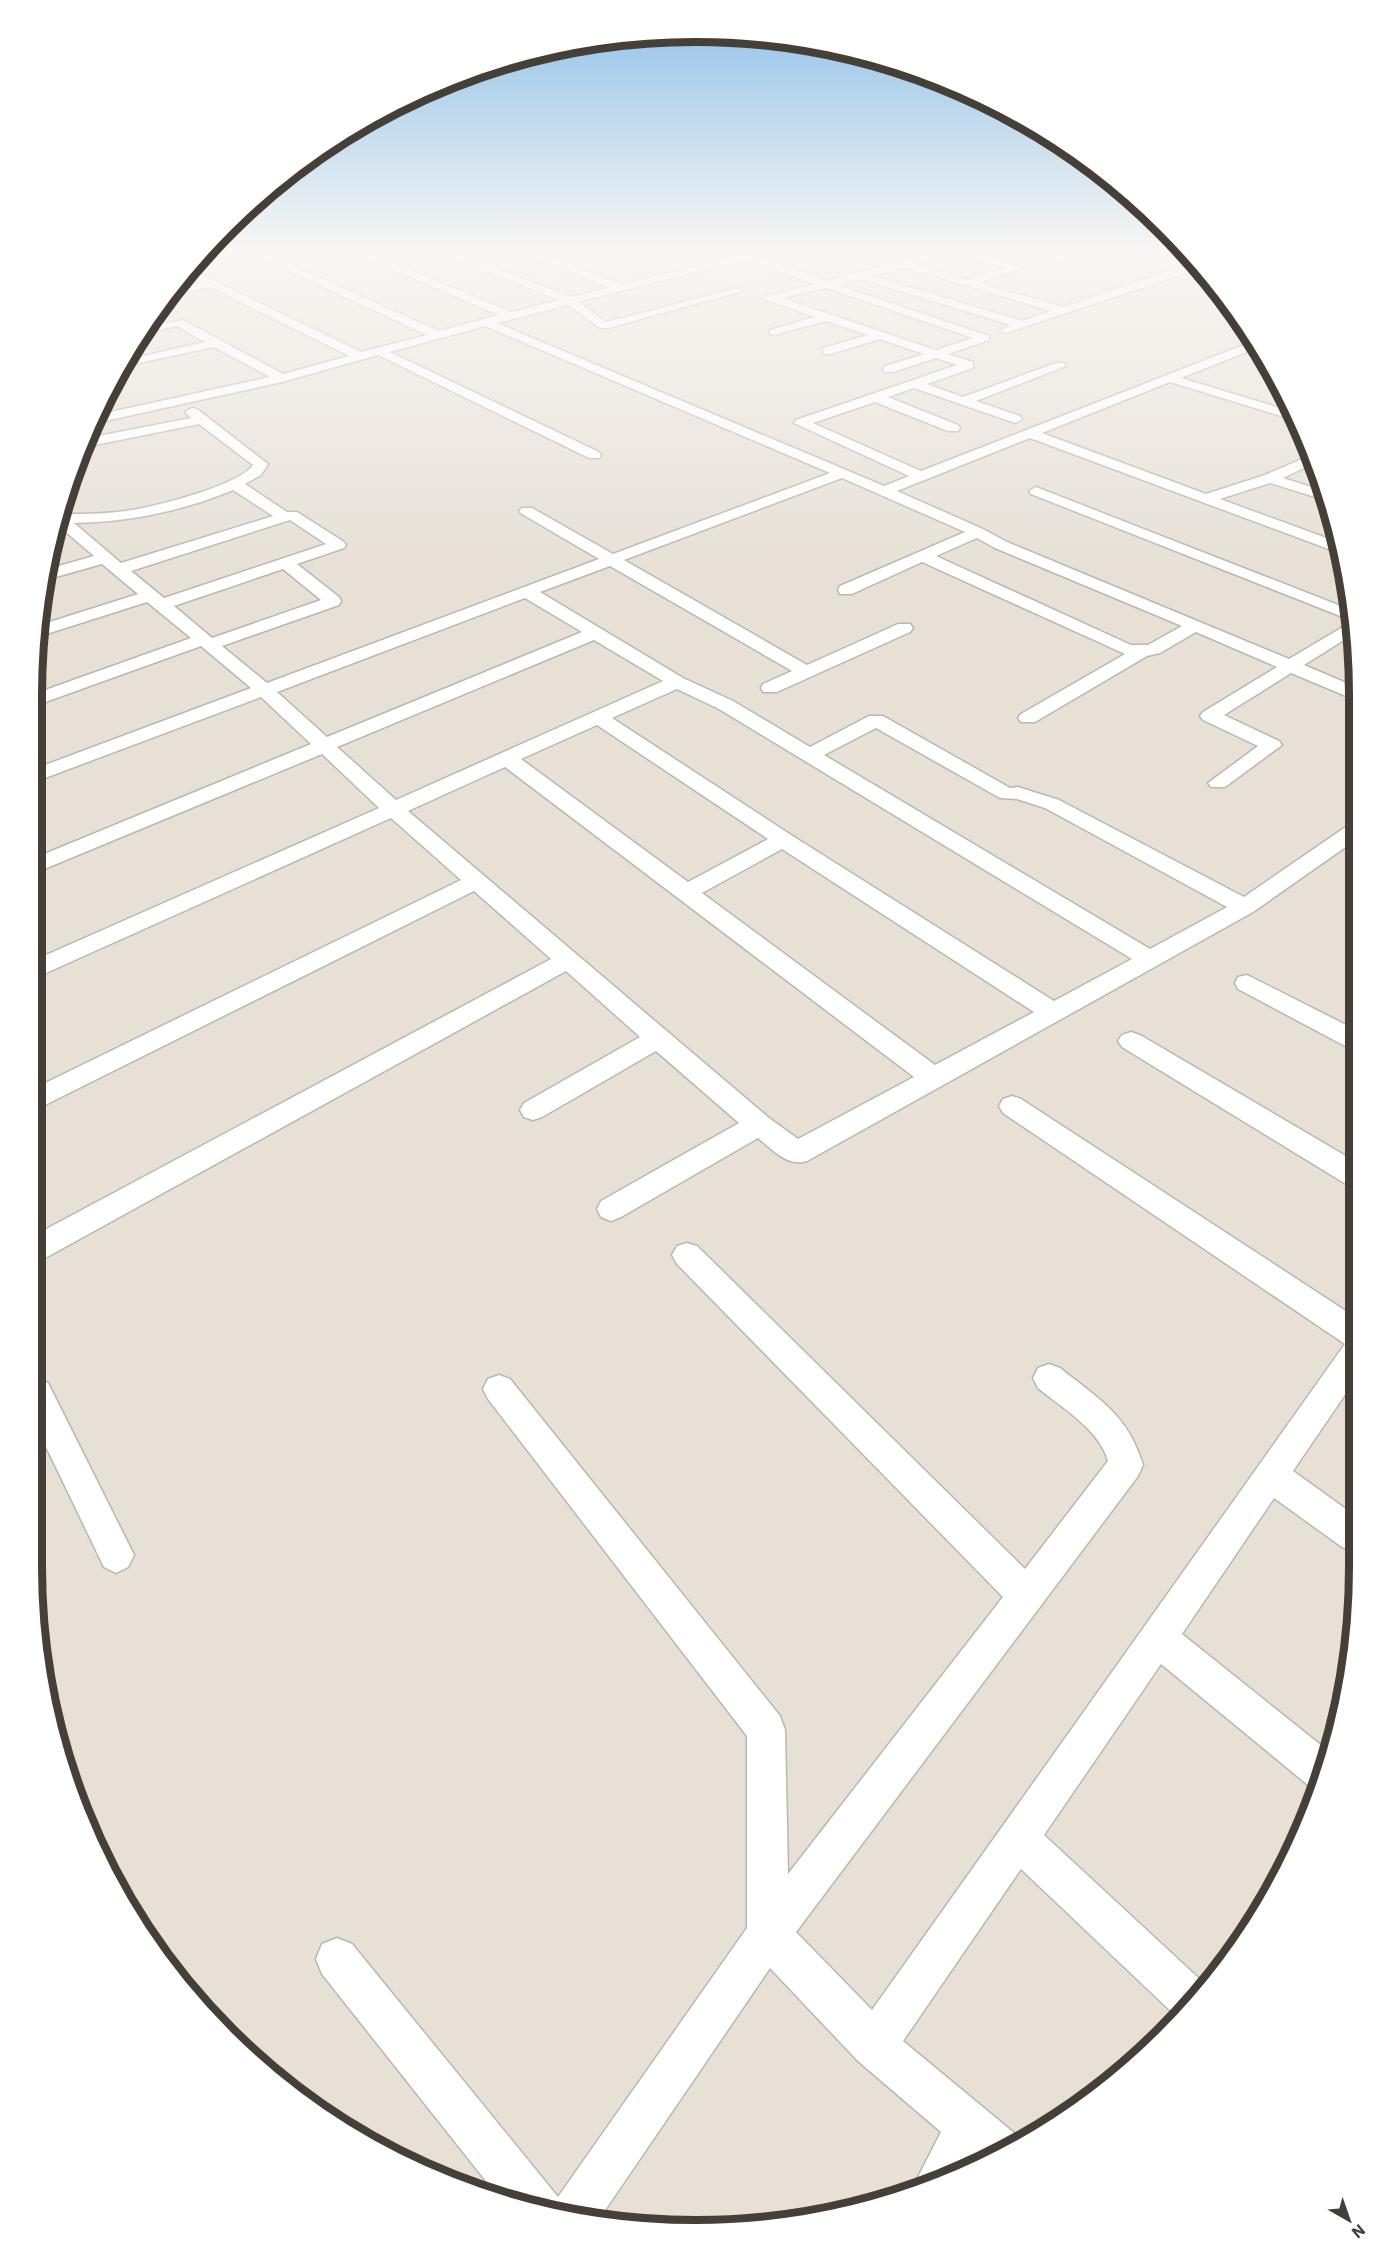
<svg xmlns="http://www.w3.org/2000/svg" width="1391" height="2262" viewBox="0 0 1391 2262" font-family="'IBM Plex Sans',sans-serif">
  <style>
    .residential { fill: #e6e0d6 }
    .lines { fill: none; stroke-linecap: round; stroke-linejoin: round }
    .minor-casing { stroke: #bdb6ab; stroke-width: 3 }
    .minor { fill: #fff; fill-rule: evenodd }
    .rim { fill: none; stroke: #453f37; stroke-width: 8 }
  </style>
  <rect width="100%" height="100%" fill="#f2eee7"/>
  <!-- residential -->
  <path class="residential" d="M204,253h986l81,111 66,159 21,129 -4,1001 -45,167 -87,150 -123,123 -110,69 -80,33 -126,30 -88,5 -87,-5 -126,-30 -80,-33 -110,-69 -123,-123 -69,-110 -33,-80 -30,-126v-1045l45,-167 87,-150z"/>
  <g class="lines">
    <!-- minor casing -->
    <g class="minor-casing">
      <g id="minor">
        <path d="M250,253h14l175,78 60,-16 -145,-62h15l142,59 48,-12 -118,-47h15l115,44 39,-9 -85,-35h15l82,32 123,-31 82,27 104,-28h17l-33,11 53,16 37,-12 -47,-15h18l46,15 -43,15 84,24 135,-45 4,6 -196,65 -6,-3 11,-5 -150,-46 -23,6 151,51v4l-41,14 25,8v6l-46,16 36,13 93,-34h8l2,3 -90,35 44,15 2,3 -7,4 -101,-35 -26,9 70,28 2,3 -2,3h-10l-73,-29 -62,21 108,48 333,-130 5,6 -78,31 109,33 4,9 -124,-38 -128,51 164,61 59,-19 44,-19 3,8 -29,14 41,13 4,10 -58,-18 -50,16 120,44 2,11 -312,-116 -133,53 86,38 24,13 282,117 64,-38 2,12 -51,32 54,23v13l-67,-28 -67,42 55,26 3,4 -57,42h-14l-3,-4 50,-37 -55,-26 -3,-4 3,-4 74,-45 -81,-35 -36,21 -13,3 -112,66h-14l-3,-4 3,-4 104,-60 -203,-92 -70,32h-12l-2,-4 2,-4 125,-54 -123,-54 -218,82 183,105 91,-41h12l3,4 -3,4 -133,60h-14l-2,-4 2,-4 29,-13 -182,-105 -70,26 143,86 50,23 77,46 59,-31h14l127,72 8,-1 41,13 185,97 106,-73 7,-1v16l-104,73 -446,249c-20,6 -34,-11 -49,-23l-137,79 -10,4 -10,-4 -4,-8 4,-8 138,-78 -83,-72 -114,66 -9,3 -9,-3 -4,-7 4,-7 116,-66 -74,-66 -519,286 -10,3v-26l514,-275 -77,-68 -437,218v-22l424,-207 -70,-62 -354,159v-18l342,-151 -57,-54 -285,118v-15l274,-113 -50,-47 -224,84v-13l214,-80 -50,-42 -164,59v-12l154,-55 -44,-36 -110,35v-11l101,-32 -36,-30 -57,16 3,-11 46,-13 -35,-30 3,-12c24,0 47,0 70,-4 26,-4 107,-25 121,-45l-54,-41 -119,24 3,-9 108,-21 -6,-6 7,-4 5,1 71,55 -7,11 -16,9 42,28h10l47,30 2,3 -2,3 -47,16 42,33 2,4 -2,4 -117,41 45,37 332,-124 -77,-45 -3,-3 3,-3h10l81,46 217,-81 -345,-147 -95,26 209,100 2,3 -2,3h-10l-211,-103 -96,27 -190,42 5,-9 173,-38 -56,-30 -89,19 5,-7 75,-17 -28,-16 -32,7 4,-7 34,-6 100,54 66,-18 -139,-69 -44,9 5,-7 30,-7 -16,-8 5,-5 171,83 66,-17zM744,260l71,24 -49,12v4l49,17 -45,13v4l4,1 52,-14 42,14 -45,13v6h8l49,-15 44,15 -39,12 -2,3 2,3h8l43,-14 21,7 -161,55 -2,3 115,53 -25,10 -387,-163 71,-18 32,23h8l135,-37 -5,-3 -132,34 -27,-20zM904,267l147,44 -29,10 -150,-45zM826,288l147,50 -37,12 -154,-52zM233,490l40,26 -152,47 -47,-40c55,-1 109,-12 159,-33zM290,520l36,24 -162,54 -33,-27zM977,538l18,10 187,78 -34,19h-17l-195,-89zM283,569l38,31 -109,38 -38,-32zM525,598l57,34 -255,105 -50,-45zM594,640l69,41 -267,119 -59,-53zM677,689l42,20 413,250 -78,42 -263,-166 -179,-117zM597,725l171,114 -80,43 -167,-123zM876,728l124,70 17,1 28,9 182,99 -77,42 -326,-194zM505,767l409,310 -116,62 -29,-21 -361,-307zM782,849l252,163 -99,53 -233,-172z"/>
        <path d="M1039,253h16l15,7 -5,3z"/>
        <path d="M1036,487l315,123 2,11 -322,-127 -2,-3z"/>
        <path d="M1247,975l109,55v20l-9,-3 -109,-58 -3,-6 3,-6z"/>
        <path d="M1131,1032l9,3 216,127v25l-10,-3 -224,-137 -4,-6 4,-6z"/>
        <path d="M1012,1096l9,3 334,218v63l-62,91 61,44v37l-12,-5 -68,-49 -92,136 146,117 -10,38 -10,-4 -147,-121 -117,171 163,151 -31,30 -155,-147 -118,172 116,96 2,6 -41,23 -5,-4 -4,7 -52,22 -4,-8 26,-51 -83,-71 -88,-93 -173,254 -96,-22 -179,-226 -6,-15 6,-15 15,-6 15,6 206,253 189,-269v-192l-259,-337 -5,-10 5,-10 11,-4 11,4 270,337 5,14 3,144 215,-277 -326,-333 -5,-9 5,-9 10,-3 10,3 328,323 83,-108c-8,-31 -46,-53 -70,-73l-5,-10 5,-10 11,-4 11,4c39,31 68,47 83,97l-5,11 -342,456 76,78 473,-666 -342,-231 -4,-7 4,-7z"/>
        <path d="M37,1379l11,4 86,172 -6,12 -12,6 -12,-6 -67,-139z"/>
      </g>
    </g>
    <!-- minor -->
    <use href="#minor" class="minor"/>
  </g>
  <!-- sky -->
  <linearGradient id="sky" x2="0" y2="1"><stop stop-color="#8ec0e9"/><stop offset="0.44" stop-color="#f9f7f4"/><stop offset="1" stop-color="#f9f7f4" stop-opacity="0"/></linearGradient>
  <rect width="1391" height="570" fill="url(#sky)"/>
  <!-- crop -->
  <path d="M0 0H1391V2262H0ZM695 42H696A653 653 0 0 1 1349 695V1567A653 653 0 0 1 696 2220H695A653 653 0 0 1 42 1567V695A653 653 0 0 1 695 42Z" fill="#fff" fill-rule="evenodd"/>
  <path class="rim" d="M695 42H696A653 653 0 0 1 1349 695V1567A653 653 0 0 1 696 2220H695A653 653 0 0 1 42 1567V695A653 653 0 0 1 695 42Z"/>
  <!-- north arrow -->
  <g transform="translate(1349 2220) rotate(140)" stroke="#ffffff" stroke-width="4.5" paint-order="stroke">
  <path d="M0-4.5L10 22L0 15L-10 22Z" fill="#453f37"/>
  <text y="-9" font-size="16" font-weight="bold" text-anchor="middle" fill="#453f37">N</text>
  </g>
</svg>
